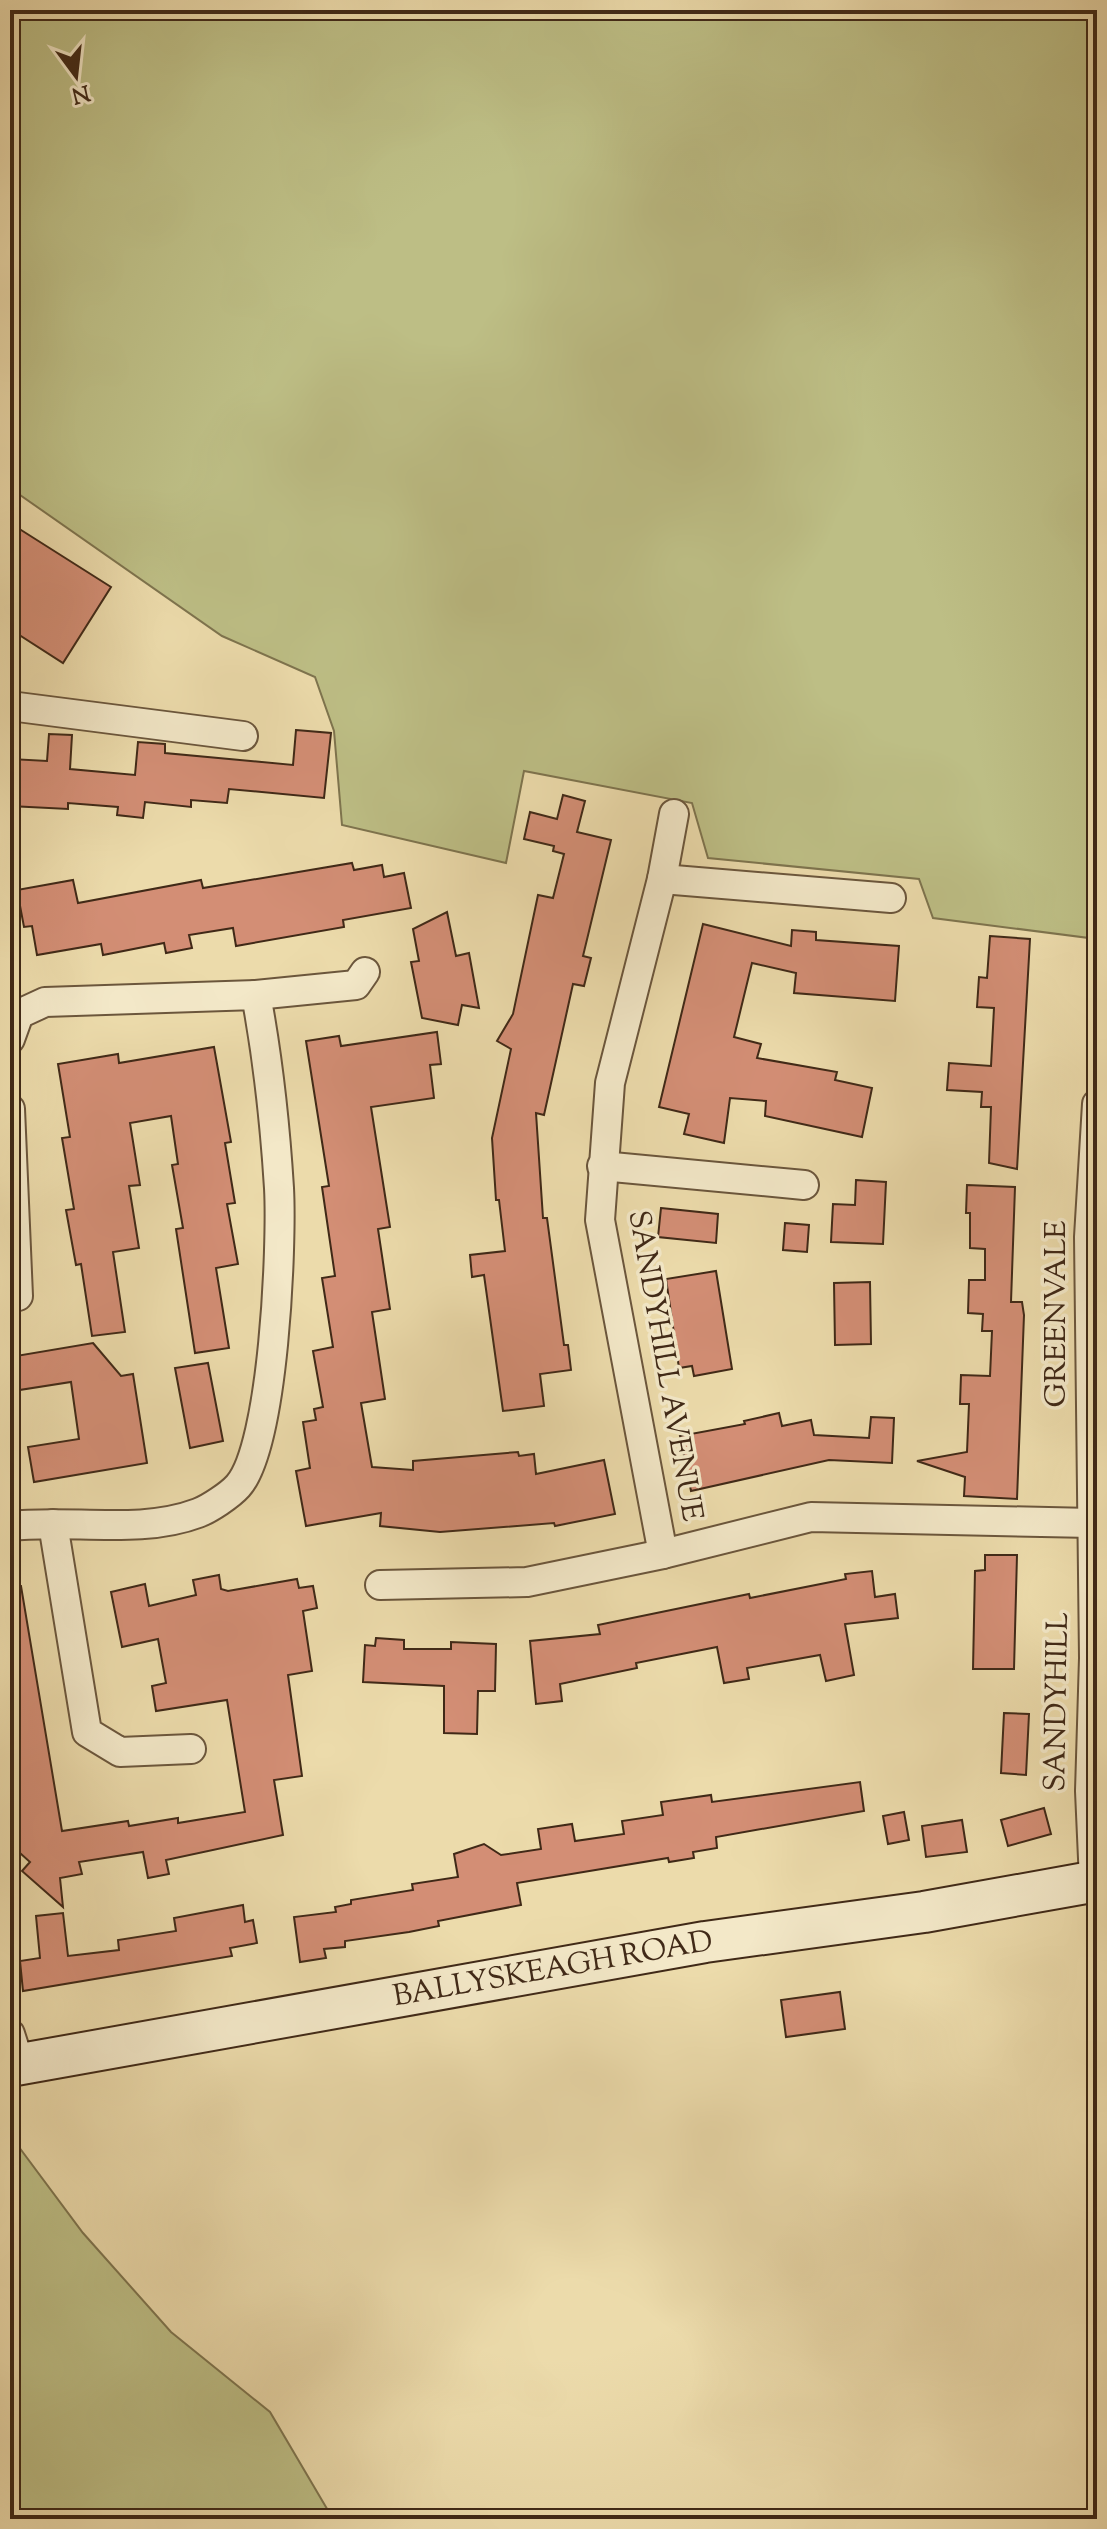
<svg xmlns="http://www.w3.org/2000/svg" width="1107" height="2529" viewBox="0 0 1107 2529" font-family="'Sorts Mill Goudy',serif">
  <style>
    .green { fill: #bdbe85; stroke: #7e744e; stroke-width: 2 }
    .building { fill: #d38e75; stroke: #402917; stroke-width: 2 }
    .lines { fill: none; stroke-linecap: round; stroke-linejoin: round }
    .street-casing { stroke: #6b563c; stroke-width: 32 }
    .secondary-casing { stroke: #402917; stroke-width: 44 }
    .street { stroke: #f3e8c8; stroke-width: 28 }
    .secondary { stroke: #f3e8c8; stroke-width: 40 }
    .labels { text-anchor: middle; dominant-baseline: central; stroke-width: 7; stroke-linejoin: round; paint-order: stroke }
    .street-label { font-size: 30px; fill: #402917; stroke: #f3e8c8 }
  </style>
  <rect width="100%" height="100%" fill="#ecdbab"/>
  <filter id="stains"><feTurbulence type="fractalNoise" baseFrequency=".0025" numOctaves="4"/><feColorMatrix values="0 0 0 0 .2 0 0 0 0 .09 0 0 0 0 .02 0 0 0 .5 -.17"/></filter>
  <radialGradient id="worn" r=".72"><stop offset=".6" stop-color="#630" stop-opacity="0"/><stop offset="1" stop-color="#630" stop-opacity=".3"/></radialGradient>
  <!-- green -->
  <g class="green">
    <path d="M10,10h1087v929l-164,-21 -14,-39 -211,-21 -16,-55 -168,-32 -18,92 -164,-38 -8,-94 -19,-54 -93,-41 -212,-148z"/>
    <path d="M10,2135l73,98 88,99 99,80 63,107h-323z"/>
  </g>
  <!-- building -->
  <g class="building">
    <path d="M10,523l101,64 -48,76 -53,-34z"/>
    <path d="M296,730l35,3 -7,65 -95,-9 -2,14 -36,-3v7l-46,-5 -2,16 -26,-3 1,-8 -50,-4v6l-58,-3 1,-47 36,2 2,-27 23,1 -2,34 65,6 3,-33 27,2v9l128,12z"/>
    <path d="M563,795l22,6 -8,31 34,8 -28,116 8,2 -7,28 -11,-2 -29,131 -8,-2 7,105h4l17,127h4l3,25 -31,4 4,32 -41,5 -19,-136 -12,2 -2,-22 35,-4 -6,-51h-3l-4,-62 19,-89 -14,-8 16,-27 25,-119 15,3 11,-44 -11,-3 1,-5 -30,-7 6,-27 27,7z"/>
    <path d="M352,863l2,7 28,-5 2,12 20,-4 7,35 -68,12 1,7 -108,19 -3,-18 -44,7 3,13 -26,5 -2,-10 -61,12 -2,-11 -64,11 -5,-29 -8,1 -7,-37 56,-10 5,23 123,-23 2,8z"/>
    <path d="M447,912l9,44 13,-3 10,55 -17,-3 -4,20 -36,-7 -11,-56 8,-1 -6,-32z"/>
    <path d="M703,924l88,22 1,-16 24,2v8l83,6 -4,55 -101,-8 2,-20 -44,-10 -18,74 27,7 -4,14 80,14 -2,8 37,8 -10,49 -97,-21 1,-15 -36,-3 -6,45 -40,-9 5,-20 -30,-7z"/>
    <path d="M990,936l40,3 -13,230 -28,-6 2,-56h-10l1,-15 -35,-2 2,-27 42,3 3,-58 -17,-1 2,-30 8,1z"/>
    <path d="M437,1032l4,32 -11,1 4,33 -63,9 19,120 -12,2 12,80 -18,3 13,87 -24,4 11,64 41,3v-9l105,-9 1,4 15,-2 2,20 68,-14 11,54 -60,12 -1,-3 -114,9 -60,-6 1,-13 -75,13 -10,-55 14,-3 -7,-46 13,-2 -2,-11 9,-2 -10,-56 20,-4 -11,-69 13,-2 -13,-89 7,-1 -23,-145 33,-5 2,10z"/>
    <path d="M214,1047l17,95 -6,1 10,60 -8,1 11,60 -22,4 13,80 -34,5 -19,-124 7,-1 -11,-63 6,-1 -7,-48 -41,7 10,62 -11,1 10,62 -26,4 12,80 -33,4 -11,-72 -5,1 -10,-55 8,-1 -12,-71 8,-1 -12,-73 60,-10 1,9z"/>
    <path d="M856,1180l30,2 -3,62 -52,-2 2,-38 22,1z"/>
    <path d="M967,1185l48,2 -4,115h11l2,13 -7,184 -53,-3 1,-19 -48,-16 50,-9 2,-48h-9l1,-29 29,1 2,-45h-10l1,-17 -15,-1 1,-33h16v-31l-15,-1v-35h-4z"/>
    <path d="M661,1208l57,6 -2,29 -58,-6z"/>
    <path d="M785,1223l24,2 -2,27 -24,-2z"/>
    <path d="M716,1271l16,98 -38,7 -2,-10 -13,2 -13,-89z"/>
    <path d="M870,1282l1,62 -36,1 -1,-62z"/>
    <path d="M93,1343l28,33 12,-2 14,89 -113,19 -6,-35 51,-8 -8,-57 -58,9 -3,-34z"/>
    <path d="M208,1363l15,78 -33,7 -15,-80z"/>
    <path d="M779,1413l3,13 29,-6 3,15 55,3 2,-21 23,1 -2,45 -63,-3 -138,31 -11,-55 65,-12 -1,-3z"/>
    <path d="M985,1555h32l-3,114h-41l2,-98 10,-1z"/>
    <path d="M872,1571l3,26 20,-3 3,24 -53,6 9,51 -28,6 -6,-26 -73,13 2,11 -25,4 -7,-36 -81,16 1,5 -77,16 2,17 -26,3 -6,-63 70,-7 -2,-9 151,-31 1,4 96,-19 -1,-5z"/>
    <path d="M219,1575l2,14 7,2 69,-12 2,9 14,-2 4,22 -14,3 9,60 -24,4 14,101 -28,4 9,55 -117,25 3,14 -21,4 -5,-26 -64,10 3,12 -22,4 3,29 -41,-36 8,-9 -20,-18v-257l11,-1 41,245 66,-10 1,5 49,-8v5l67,-11 -18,-112 -71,11 -4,-25 14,-3 -8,-44 -36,8 -11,-55 34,-8 4,22 47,-11 -3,-15z"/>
    <path d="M376,1638l28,2v9h47v-7l45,2 -1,47h-17l-1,43 -33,-1v-47l-81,-4 2,-37 10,1z"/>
    <path d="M1004,1713l25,1 -3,61 -25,-2z"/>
    <path d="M860,1782l4,29 -148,26 1,11 -24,4 1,6 -25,4 -1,-4 -151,25 4,22 -83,16 1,5 -30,6 -64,9v6l-21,2 2,9 -26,4 -6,-45 42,-5 -1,-5 16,-3v-4l62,-10 -1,-6 46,-7 -4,-23 30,-10 17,11 40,-6 -3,-20 34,-5 3,17 49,-7 -2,-13 41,-6 -2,-13 50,-7 1,7z"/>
    <path d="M1044,1808l7,26 -43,12 -7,-26z"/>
    <path d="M904,1812l5,28 -21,4 -5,-28z"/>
    <path d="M962,1820l5,32 -41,5 -4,-31z"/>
    <path d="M243,1905l2,17 8,-2 4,23 -27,5 2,8 -209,35 -3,-30 20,-3 -4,-42 27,-3 5,43 51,-6 -1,-10 58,-9 -2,-13z"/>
    <path d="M840,1992l5,37 -59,8 -5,-37z"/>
  </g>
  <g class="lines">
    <!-- street casing -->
    <g class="street-casing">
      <g id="street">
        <path d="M10,706l233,30"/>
        <path d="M662,879l229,19"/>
        <path d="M256,995l100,-10 9,-13"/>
        <path d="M10,1039l9,-25 26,-12 211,-7c12,64 19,129 23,193 3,57 -5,258 -41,298 -8,9 -29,23 -40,27 -58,22 -128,6 -188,13"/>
        <path d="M10,1109l8,187"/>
        <path d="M602,1166l202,19"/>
        <path d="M53,1524l34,208 33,20 71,-3"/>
        <path d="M663,1554l-63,-334 10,-137 52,-204 12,-65"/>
        <path d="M380,1585l147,-3 136,-28 148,-37 281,6"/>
        <path d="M1094,1881l-4,-90 4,-133 -5,-421 8,-133"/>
        <path d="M10,2034l9,28"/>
      </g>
    </g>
    <!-- secondary casing -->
    <g class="secondary-casing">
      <path id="secondary" d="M10,2066l695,-124 219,-30 173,-31"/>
    </g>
    <!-- street -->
    <use href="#street" class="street"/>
    <!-- secondary -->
    <use href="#secondary" class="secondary"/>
  </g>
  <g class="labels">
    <!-- street labels -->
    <g class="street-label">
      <text transform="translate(1057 1314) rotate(-90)">GREENVALE</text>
      <text transform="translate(664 1366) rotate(80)">SANDYHILL AVENUE</text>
      <text transform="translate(1058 1702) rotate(-89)">SANDYHILL</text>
      <text transform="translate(553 1970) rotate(-10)">BALLYSKEAGH ROAD</text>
    </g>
  </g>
  <!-- margin -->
  <rect width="1107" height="2529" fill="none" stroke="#ecdbab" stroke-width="40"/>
  <rect x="12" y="12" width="1083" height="2505" fill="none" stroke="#402917" stroke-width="4"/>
  <rect x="20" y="20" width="1067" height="2489" fill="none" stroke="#402917" stroke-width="2"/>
  <!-- north arrow -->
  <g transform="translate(76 76) rotate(165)" stroke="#f3e8c8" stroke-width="6" paint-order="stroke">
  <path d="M0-6L14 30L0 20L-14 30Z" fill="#402917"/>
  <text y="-12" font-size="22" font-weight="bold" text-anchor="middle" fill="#402917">N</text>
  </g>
  <rect width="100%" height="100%" filter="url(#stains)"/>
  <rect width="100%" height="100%" fill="url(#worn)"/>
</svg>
